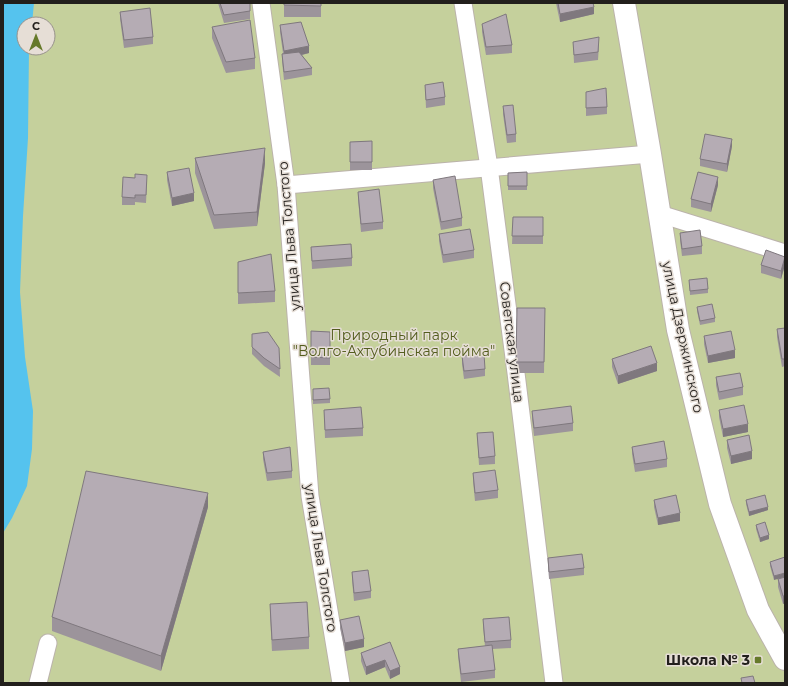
<svg xmlns="http://www.w3.org/2000/svg" width="788" height="686" viewBox="0 0 788 686" font-family="Montserrat,sans-serif">
  <style>
    .green { fill: #c5d09c; fill-rule: evenodd }
    .water { fill: #55c3ee }
    .lines { fill: none; stroke-linecap: round; stroke-linejoin: round }
    .street-casing { stroke: #bbb3ab; stroke-width: 19 }
    .secondary-casing { stroke: #bbb3ab; stroke-width: 24 }
    .street { stroke: #fff; stroke-width: 17 }
    .secondary { stroke: #fff; stroke-width: 22 }
    .wall { fill: #9c949b }
    .shaded-wall { fill: #7f787e }
    .building { fill: #b5acb4; stroke: #7f787e }
    .poi-dot { fill: #667a2a; stroke: #e6ded6; stroke-width: 1.5 }
    .labels { text-anchor: middle; dominant-baseline: central; stroke-width: 3; stroke-linejoin: round; paint-order: stroke }
    .street-label { font-size: 14px; fill: #221f1c; stroke: #e6ded6 }
    .park-label { font-size: 14px; fill: #535d1d; stroke: #e6ded6 }
    .poi-label { font-size: 14px; font-weight: bold; fill: #221f1c; stroke: #e6ded6; text-anchor: end }
  </style>
  <rect width="100%" height="100%" fill="#e6ded6"/>
  <!-- green -->
  <path class="green" d="M3,3h782v680h-782zM24,24h24v24h-24z"/>
  <!-- water -->
  <path class="water" d="M3,3h31l-2,21h-8v24h5l-1,90 -5,78 -3,76 5,65 8,54 -1,38 -5,37 -15,32 -9,15z"/>
  <g class="lines">
    <!-- street casing -->
    <g class="street-casing">
      <g id="street">
        <path d="M261,3l25,182 24,311 31,187"/>
        <path d="M463,3l26,164 27,206 38,310"/>
        <path d="M286,185l364,-31"/>
        <path d="M660,214l125,39"/>
        <path d="M38,683l10,-40"/>
      </g>
    </g>
    <!-- secondary casing -->
    <g class="secondary-casing">
      <path id="secondary" d="M624,3l26,151 28,176 42,174 38,106 27,49"/>
    </g>
    <!-- street -->
    <use href="#street" class="street"/>
    <!-- secondary -->
    <use href="#secondary" class="secondary"/>
  </g>
  <!-- wall -->
  <g class="wall">
    <path d="M218,3h32v16l-26,4z"/>
    <rect x="284" y="3" width="37" height="14"/>
    <path d="M556,3h37l1,11 -34,8z"/>
    <path d="M120,12l33,25v7l-29,4 -4,-29z"/>
    <path d="M482,24l30,21v8l-26,2 -4,-23z"/>
    <path d="M280,25l29,28 -7,2 10,13v7l-28,5 -2,-19v-7l1,-1 -3,-21z"/>
    <path d="M212,27l43,31v11l-29,4 -14,-35z"/>
    <path d="M573,42l26,3 -1,15 -24,3z"/>
    <path d="M425,85l20,12v8l-19,3z"/>
    <path d="M586,92l21,15v7l-21,2z"/>
    <path d="M503,106l13,28v8l-9,1 -4,-29z"/>
    <path d="M372,141v29h-22v-28z"/>
    <path d="M732,146l-5,26 -27,-6v-7z"/>
    <path d="M195,158l70,5 -8,63 -43,3 -19,-56z"/>
    <path d="M167,172l27,29 -22,5 -5,-26z"/>
    <path d="M527,172v18h-19v-17z"/>
    <path d="M433,180l29,38v8l-21,4 -8,-42z"/>
    <path d="M147,182l-1,21 -11,-1v3h-13v-8z"/>
    <path d="M718,185l-7,27 -20,-5v-8z"/>
    <path d="M358,192l25,30v7l-22,3 -3,-33z"/>
    <path d="M513,217h30v27h-31z"/>
    <path d="M680,233l22,13v8l-20,2 -2,-16z"/>
    <path d="M439,234l35,16v8l-31,5 -4,-22z"/>
    <path d="M311,247l41,11v8l-40,3z"/>
    <path d="M785,257v8l-4,14 -20,-6v-8z"/>
    <path d="M238,262l37,29v11l-37,2z"/>
    <path d="M689,280l19,9v4l-18,2z"/>
    <path d="M697,307l18,11v4l-15,3 -3,-14z"/>
    <path d="M517,308h28l-1,65h-28z"/>
    <path d="M785,328v38l-3,1 -5,-30v-8z"/>
    <path d="M311,331l19,1v33h-19z"/>
    <path d="M252,334l27,14 1,29 -16,-11 -12,-12z"/>
    <path d="M704,336l31,22 -27,5 -4,-19z"/>
    <path d="M462,356l23,13v7l-21,3 -2,-15z"/>
    <path d="M612,359l45,12 -39,13 -6,-17z"/>
    <path d="M716,377l27,10v8l-24,5 -3,-15z"/>
    <path d="M313,389l17,10v4l-17,1z"/>
    <path d="M324,410l39,18v8l-38,2z"/>
    <path d="M719,410l29,22 -25,5 -4,-20z"/>
    <path d="M532,411l41,12v8l-39,5 -2,-17z"/>
    <path d="M477,433l18,23v8l-16,1z"/>
    <path d="M727,440l25,19 -21,5 -4,-16z"/>
    <path d="M632,447l35,12v8l-32,5 -3,-18z"/>
    <path d="M263,452l29,19v7l-25,3 -4,-22z"/>
    <path d="M473,473l25,17v8l-23,3 -2,-20z"/>
    <path d="M654,500l26,21 -22,4 -4,-18z"/>
    <path d="M746,500l22,10 -19,6 -3,-12z"/>
    <path d="M208,507l-47,164 -109,-40v-14z"/>
    <path d="M756,525l13,14 -9,3 -4,-13z"/>
    <path d="M785,557l-11,23 -4,-14v-4z"/>
    <path d="M548,558l36,10v7l-35,4 -1,-14z"/>
    <path d="M352,572l19,19v7l-17,3 -2,-21z"/>
    <path d="M785,577v26l-2,1 -5,-17v-8z"/>
    <path d="M270,604l39,33v12l-37,2 -2,-36z"/>
    <path d="M483,619l28,21v8l-19,1 3,21v8l-34,4 -3,-26v-7l27,-3 -2,-19z"/>
    <path d="M340,620l24,27 -19,4 -5,-23z"/>
    <path d="M390,642l10,32 -10,5 -5,-12 -19,8 -5,-14v-8z"/>
  </g>
  <!-- shaded-wall -->
  <g class="shaded-wall">
    <path d="M594,7v7l-34,8v-8z"/>
    <path d="M309,46v7l-25,6v-8z"/>
    <path d="M732,139v7l-5,26v-8z"/>
    <path d="M265,148v15l-8,63v-14z"/>
    <path d="M718,177v8l-7,27v-8z"/>
    <path d="M194,193v8l-22,5v-8z"/>
    <path d="M785,258v7l-4,14v-8z"/>
    <path d="M735,350v8l-27,5v-7z"/>
    <path d="M657,363v8l-39,13v-8z"/>
    <path d="M748,424v8l-25,5v-8z"/>
    <path d="M752,451v8l-21,5v-8z"/>
    <path d="M208,493v14l-47,164v-15z"/>
    <path d="M768,507v3l-19,6v-4z"/>
    <path d="M680,513v8l-22,4v-7z"/>
    <path d="M769,535v4l-9,3v-4z"/>
    <path d="M785,573v4l-11,3v-4z"/>
    <path d="M783,596h2v7l-2,1z"/>
    <path d="M364,639v8l-19,4v-8z"/>
    <path d="M385,660v7l-19,8v-8z"/>
    <path d="M400,667v7l-10,5v-8z"/>
  </g>
  <!-- building -->
  <g class="building">
    <path d="M220,3h30v8l-26,4z"/>
    <path d="M284,3h37v3l-37,-1z"/>
    <path d="M558,3h35l1,4 -34,7z"/>
    <path d="M150,8l3,29 -29,3 -4,-28z"/>
    <path d="M506,14l6,31 -26,2 -4,-23z"/>
    <path d="M250,20l5,38 -29,4 -14,-35z"/>
    <path d="M301,22l8,24 -25,5 -4,-26z"/>
    <path d="M599,37l-1,15 -24,3 -1,-13z"/>
    <path d="M299,52l13,16 -28,4 -2,-18z"/>
    <path d="M443,82l2,15 -19,3 -1,-15z"/>
    <path d="M606,88l1,19 -21,1v-16z"/>
    <path d="M513,105l3,29 -9,1 -4,-29z"/>
    <path d="M705,134l27,5 -5,25 -27,-5z"/>
    <path d="M372,141v21h-22v-20z"/>
    <path d="M265,148l-8,64 -43,3 -19,-57z"/>
    <path d="M189,168l5,25 -22,5 -5,-26z"/>
    <path d="M527,172v14h-19v-13z"/>
    <path d="M698,172l20,5 -7,27 -20,-5z"/>
    <path d="M135,174l12,1 -1,20h-11v3l-13,-1 1,-20 12,1z"/>
    <path d="M455,176l7,42 -21,4 -8,-42z"/>
    <path d="M379,189l4,33 -22,2 -3,-32z"/>
    <path d="M513,217h30v19h-31z"/>
    <path d="M470,229l4,21 -31,5 -4,-21z"/>
    <path d="M700,230l2,16 -20,3 -2,-16z"/>
    <path d="M351,244l1,14 -40,3 -1,-14z"/>
    <path d="M766,250l19,7 -4,14 -20,-6z"/>
    <path d="M271,254l4,37 -37,2v-31z"/>
    <path d="M707,278l1,11 -18,2 -1,-11z"/>
    <path d="M712,304l3,14 -15,3 -3,-14z"/>
    <path d="M517,308h28l-1,54h-28z"/>
    <path d="M785,328v31h-3l-5,-30z"/>
    <path d="M311,331l19,1v26l-19,-1z"/>
    <path d="M731,331l4,19 -27,6 -4,-20z"/>
    <path d="M268,332l11,16 1,21 -16,-11 -12,-11v-13z"/>
    <path d="M651,346l6,17 -39,13 -6,-17z"/>
    <path d="M484,354l1,15 -21,2 -2,-15z"/>
    <path d="M740,373l3,14 -24,5 -3,-15z"/>
    <path d="M329,388l1,11 -17,1v-11z"/>
    <path d="M744,405l4,19 -25,5 -4,-19z"/>
    <path d="M571,406l2,17 -39,5 -2,-17z"/>
    <path d="M361,407l2,21 -38,2 -1,-20z"/>
    <path d="M493,432l2,24 -16,2 -2,-25z"/>
    <path d="M749,435l3,16 -21,5 -4,-16z"/>
    <path d="M664,441l3,18 -32,5 -3,-17z"/>
    <path d="M290,447l2,24 -25,2 -4,-21z"/>
    <path d="M495,470l3,20 -23,3 -2,-20z"/>
    <path d="M86,471l122,22 -47,163 -109,-39z"/>
    <path d="M676,495l4,18 -22,5 -4,-18z"/>
    <path d="M765,495l3,12 -19,5 -3,-12z"/>
    <path d="M765,522l4,13 -9,3 -4,-13z"/>
    <path d="M582,554l2,14 -35,4 -1,-14z"/>
    <path d="M785,557v16l-11,3 -4,-14z"/>
    <path d="M368,570l3,21 -17,2 -2,-21z"/>
    <path d="M785,577v19h-2l-5,-17z"/>
    <path d="M307,602l2,35 -37,3 -2,-36z"/>
    <path d="M359,616l5,23 -19,4 -5,-23z"/>
    <path d="M509,617l2,23 -26,2 -2,-23z"/>
    <path d="M390,642l10,25 -10,4 -5,-11 -19,7 -5,-14z"/>
    <path d="M492,645l3,25 -34,4 -3,-25z"/>
    <path d="M753,676l2,7h-13l-1,-5z"/>
  </g>
  <!-- markers -->
  <rect class="poi-dot" x="754" y="656" width="8" height="8" rx="2"/>
  <g class="labels">
    <!-- street labels -->
    <g class="street-label">
      <text transform="translate(289 236) rotate(-95)">улица Льва Толстого</text>
      <text transform="translate(683 337) rotate(78)">улица Дзержинского</text>
      <text transform="translate(512 342) rotate(83)">Советская улица</text>
      <text transform="translate(321 558) rotate(81)">улица Льва Толстого</text>
    </g>
    <!-- park labels -->
    <g class="park-label">
      <text x="394" y="335">Природный парк<tspan x="394" dy="16">"Волго-Ахтубинская пойма"</tspan></text>
    </g>
    <!-- poi labels -->
    <g class="poi-label">
      <text x="750" y="660">Школа № 3</text>
    </g>
  </g>
  <!-- border -->
  <rect width="788" height="686" fill="none" stroke="#221f1c" stroke-width="8"/>
  <!-- north arrow -->
  <g transform="translate(36 36)"><circle r="19" fill="#e6ded6" stroke="#98928c"/>
  <path d="M0-3L7 15L0 10L-7 15Z" fill="#667a2a"/>
  <text y="-6" font-size="11" font-weight="bold" text-anchor="middle" fill="#221f1c">С</text>
  </g>
</svg>
